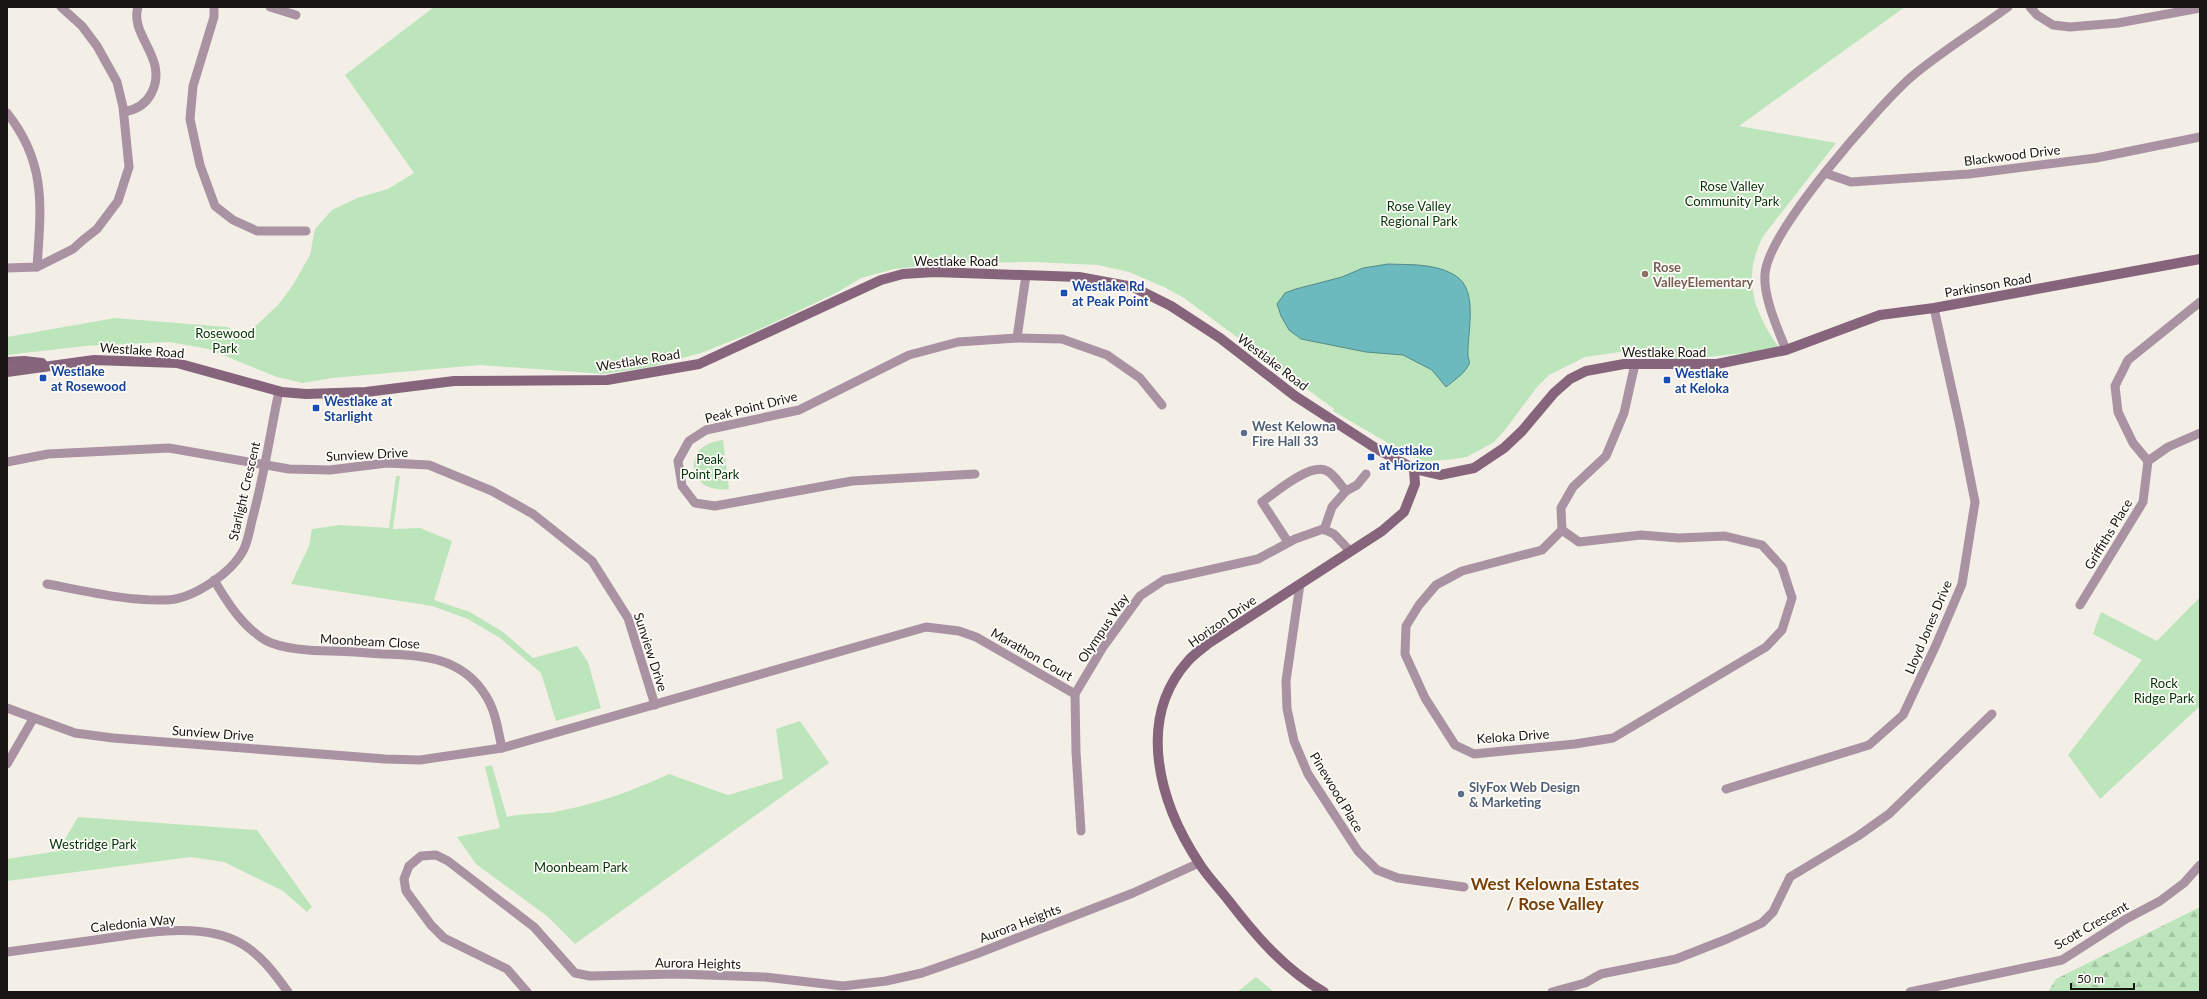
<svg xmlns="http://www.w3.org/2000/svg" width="2207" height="999" viewBox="0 0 2207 999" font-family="Lato,sans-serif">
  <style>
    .forest { fill: url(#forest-firs) }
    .green { fill: #bce5bb }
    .water { fill: #6cbabd; stroke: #53898a }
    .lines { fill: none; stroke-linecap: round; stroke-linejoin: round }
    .street { stroke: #a992a2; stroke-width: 9 }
    .secondary { stroke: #86657c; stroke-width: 10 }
    .education-dot { fill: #8d6e63; stroke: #fffdf9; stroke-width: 1.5 }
    .transit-dot { fill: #1a4fb4; stroke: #fffdf9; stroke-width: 1.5 }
    .service-dot { fill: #5c6f8a; stroke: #fffdf9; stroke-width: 1.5 }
    .labels { text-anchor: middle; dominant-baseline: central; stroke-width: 3.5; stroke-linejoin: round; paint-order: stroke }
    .street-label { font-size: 13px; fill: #181613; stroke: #fffdf9 }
    .park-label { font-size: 13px; fill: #043409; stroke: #fffdf9 }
    .education-label { font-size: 13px; font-weight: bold; fill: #785e54; stroke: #fffdf9; text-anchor: start }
    .transit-label { font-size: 13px; font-weight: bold; fill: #164399; stroke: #fffdf9; text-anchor: start }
    .service-label { font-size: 13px; font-weight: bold; fill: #4e5e75; stroke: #fffdf9; text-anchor: start }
    .district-label { font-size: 17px; font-weight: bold; fill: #794007; stroke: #fffdf9 }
  </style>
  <defs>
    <pattern id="forest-firs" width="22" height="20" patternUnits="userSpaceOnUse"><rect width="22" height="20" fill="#bce5bb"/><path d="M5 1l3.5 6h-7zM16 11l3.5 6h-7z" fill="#a1c4a0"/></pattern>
  </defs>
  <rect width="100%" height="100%" fill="#f4efe6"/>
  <!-- forest -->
  <path class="forest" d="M2200,907v85h-152l8,-13z"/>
  <!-- green -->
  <g class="green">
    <path d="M434,7h1471l-166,119 97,17 -72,92c-23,42 -11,77 16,114l-108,12 -52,-9 -35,5 -36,18 -12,12 -32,43 -11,12 -27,15 -20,3 -22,1 -18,-7 -74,-43 1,-2 -150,-111 -20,-11 -35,-15 -31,-7 -65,-3 -83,1 -56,6 -33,9 -23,14 -82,39 -55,22 -51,14 -46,7 -124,-9 -148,13 -29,5 -26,-6 -69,-28 -38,-7 -85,4 -78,9v-18l108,-19 112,9 19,8 32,-30 15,-20 17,-30 5,-26 17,-19 25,-12 31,-9 26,-16 -69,-98z"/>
    <path d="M723,440l6,49c-43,6 -49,-45 -6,-49z"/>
    <path d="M396,476h4l-7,53 27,-1 32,13 -18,59 36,12 33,20 30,26 44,-12 11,16 13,46 -45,13 -15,-48 -41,-35 -32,-19 -36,-13 -141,-22 18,-38 3,-17 28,-4 49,3z"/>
    <path d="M2200,597v109l-100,93 -32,-44 74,-95 -49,-26 8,-22 56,29z"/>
    <path d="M800,721l29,42 -254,181 -28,-28 -71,-52 -19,-27 43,-9 -15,-61 7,-2 15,52c20,-5 35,-2 52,-6 38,-7 75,-21 110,-37l59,21 55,-16 -7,-50z"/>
    <path d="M78,817l179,13 55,77 -5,5 -24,-21 -59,-29 -33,-5 -184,24v-22l51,-8z"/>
    <path d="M1256,977l18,15h-37z"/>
  </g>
  <!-- water -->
  <path class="water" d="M1388,264c22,1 48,-1 68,12 23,15 11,57 12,79 0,4 3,7 0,11 -4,8 -15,15 -22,21l-14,-17 -29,-15 -37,-3 -65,-13 -12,-9 -8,-14 -4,-12 8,-11 11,-4 46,-12 21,-9z"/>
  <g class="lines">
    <!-- street -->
    <g class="street">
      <path d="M214,7v10l-21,69 -3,33 10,46 15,41 18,14 24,11h49"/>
      <path d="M270,7l26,8"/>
      <path d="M2030,7l7,8 16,10 17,2 48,-4 82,-15"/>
      <path d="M124,112c11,-2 21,-7 27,-18 19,-35 -22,-58 -13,-87"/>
      <path d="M7,113c40,50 34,95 30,154"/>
      <path d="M1825,173l26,9 118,-8 127,-16 104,-21"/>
      <path d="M7,268l30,-1 36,-18 10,-9 14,-11 21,-28 11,-34 -6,-60 -6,-25 -20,-36 -15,-20 -21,-19"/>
      <path d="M1017,338l9,-63"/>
      <path d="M1786,350c-8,-21 -23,-53 -21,-76 3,-43 111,-165 145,-196 29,-25 67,-48 98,-71"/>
      <path d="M2148,461l-15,-18 -15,-31 -3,-26 13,-26 72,-58"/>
      <path d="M7,462l41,-8 121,-6 120,21 41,1 57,-7 42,2 63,26 41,23 59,47 36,57 27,87"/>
      <path d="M975,474l-123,7 -137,25 -20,-3 -13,-17 -4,-25 11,-20 17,-11 93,-20 110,-55 49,-13 59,-4 45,1 45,16 33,23 22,27"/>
      <path d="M1324,530l8,-23 14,-16"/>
      <path d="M1562,530l17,12 62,-7 38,3 46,-2 37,9 20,22 10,31 -10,32 -16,17 -153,91 -38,6 -101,10 -19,-9 -30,-47 -20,-44 1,-28 13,-21 17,-20 26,-14 80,-21z"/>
      <path d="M1562,530l-1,-22 12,-21 33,-31 18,-43 11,-49"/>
      <path d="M1288,542l-26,-40c14,-10 49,-40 65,-31 7,3 14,15 19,20l11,-6 9,-11"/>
      <path d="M214,580c13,22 28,46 51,60 16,9 47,11 65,11 18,0 35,2 52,3 41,1 80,3 104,42 10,16 12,35 16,52"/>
      <path d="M47,584c39,7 79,17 118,16 27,0 67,-27 79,-51 4,-9 6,-20 8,-29 12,-43 18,-86 27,-129"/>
      <path d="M1300,584l-14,97 1,28 7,32 14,33 50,77 19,19 21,8 66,9"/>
      <path d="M2080,605l63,-103 5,-41 20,-14 32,-14"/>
      <path d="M7,708l68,25 38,5 272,21 35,1 82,-12 424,-121 33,4 17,6 99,57"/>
      <path d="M7,764l26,-45"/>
      <path d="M1726,789l143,-44 34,-30 33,-70 26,-61 13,-82 -15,-76 -26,-118"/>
      <path d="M1081,831l-5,-79 -1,-58 28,-47 37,-51 24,-16 94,-21 37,-20 28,-10 11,5 16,17"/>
      <path d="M7,952c29,-4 58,-8 88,-12 43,-6 107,-20 147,4 19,11 33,30 46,48"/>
      <path d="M527,992l-20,-23 -63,-31 -13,-13 -25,-34 -2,-12 5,-13 12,-10 15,-1 12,6 86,66 41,46 15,3 87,-2 88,3 78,9 43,-5 36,-8 54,-19 157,-61 66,-30"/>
      <path d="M1552,992l33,-9 16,-9 75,-15 51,-20 35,-16 11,-11 17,-35 68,-41 31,-22 103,-100"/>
      <path d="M1910,992l152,-32 64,-41 34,-18 24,-18 16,-18"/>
    </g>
    <!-- secondary -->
    <g class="secondary">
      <path d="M7,362l17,-1 18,2"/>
      <path d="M7,372l87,-12 83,3 105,29 24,2 60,-2 88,-11 153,-1 92,-16 182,-84 22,-6 31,-2 145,5 54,10 38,19 49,32 75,58 82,53 37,20 26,6 34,-7 30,-20 18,-17 32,-38 16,-14 16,-8 38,-7h93l69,-14 94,-35 54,-7 266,-49"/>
      <path d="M1324,992c-39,-22 -68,-56 -95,-91 -10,-13 -22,-25 -30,-38 -39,-59 -64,-143 -11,-202 6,-7 14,-12 21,-18l173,-112 22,-19 11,-28 -1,-15"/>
    </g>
  </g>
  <!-- markers -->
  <circle class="education-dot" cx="1645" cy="274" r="4"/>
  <g class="transit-dot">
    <rect x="1060" y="289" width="8" height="8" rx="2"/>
    <rect x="39" y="374" width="8" height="8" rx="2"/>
    <rect x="1663" y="376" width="8" height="8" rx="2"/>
    <rect x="312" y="404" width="8" height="8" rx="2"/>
    <rect x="1367" y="453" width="8" height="8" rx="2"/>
  </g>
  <g class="service-dot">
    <circle cx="1244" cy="433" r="4"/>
    <circle cx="1461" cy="794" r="4"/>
  </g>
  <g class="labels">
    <!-- street labels -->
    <g class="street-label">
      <text transform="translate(2012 155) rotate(-7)">Blackwood Drive</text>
      <text x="956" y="261">Westlake Road</text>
      <text transform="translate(1988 285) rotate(-10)">Parkinson Road</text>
      <text transform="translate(142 350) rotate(4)">Westlake Road</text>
      <text x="1664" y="352">Westlake Road</text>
      <text transform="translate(638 360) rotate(-9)">Westlake Road</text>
      <text transform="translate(1273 362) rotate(37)">Westlake Road</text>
      <text transform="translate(751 407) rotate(-14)">Peak Point Drive</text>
      <text transform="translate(367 454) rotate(-3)">Sunview Drive</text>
      <text transform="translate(244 491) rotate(-77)">Starlight Crescent</text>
      <text transform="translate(2108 534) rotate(-59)">Griffiths Place</text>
      <text transform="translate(1222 621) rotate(-35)">Horizon Drive</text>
      <text transform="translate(1928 627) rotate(-67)">Lloyd Jones Drive</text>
      <text transform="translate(1103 628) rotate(-56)">Olympus Way</text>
      <text transform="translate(370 641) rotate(3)">Moonbeam Close</text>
      <text transform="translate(651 652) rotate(72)">Sunview Drive</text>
      <text transform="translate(1032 654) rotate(30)">Marathon Court</text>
      <text transform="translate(213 733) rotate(4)">Sunview Drive</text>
      <text transform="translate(1513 736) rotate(-4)">Keloka Drive</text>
      <text transform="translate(1337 792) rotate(59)">Pinewood Place</text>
      <text transform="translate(133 923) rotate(-6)">Caledonia Way</text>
      <text transform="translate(1020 923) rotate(-21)">Aurora Heights</text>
      <text transform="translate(2091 925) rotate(-30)">Scott Crescent</text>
      <text transform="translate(698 963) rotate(1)">Aurora Heights</text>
    </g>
    <!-- park labels -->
    <g class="park-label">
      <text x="1732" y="186">Rose Valley<tspan x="1732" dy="15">Community Park</tspan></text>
      <text x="1419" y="206">Rose Valley<tspan x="1419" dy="15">Regional Park</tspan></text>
      <text x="225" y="333">Rosewood<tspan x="225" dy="15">Park</tspan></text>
      <text x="710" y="459">Peak<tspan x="710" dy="15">Point Park</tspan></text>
      <text x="2164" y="683">Rock<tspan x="2164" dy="15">Ridge Park</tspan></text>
      <text x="93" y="844">Westridge Park</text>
      <text x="581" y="867">Moonbeam Park</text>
    </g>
    <!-- education labels -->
    <g class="education-label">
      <text x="1653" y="267">Rose<tspan x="1653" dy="15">ValleyElementary</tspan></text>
    </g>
    <!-- transit labels -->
    <g class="transit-label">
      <text x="1072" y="286">Westlake Rd<tspan x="1072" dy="15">at Peak Point</tspan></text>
      <text x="51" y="371">Westlake<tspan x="51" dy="15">at Rosewood</tspan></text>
      <text x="1675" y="373">Westlake<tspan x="1675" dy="15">at Keloka</tspan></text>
      <text x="324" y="401">Westlake at<tspan x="324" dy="15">Starlight</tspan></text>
      <text x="1379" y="450">Westlake<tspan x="1379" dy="15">at Horizon</tspan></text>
    </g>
    <!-- service labels -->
    <g class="service-label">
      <text x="1252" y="426">West Kelowna<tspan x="1252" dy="15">Fire Hall 33</tspan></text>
      <text x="1469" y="787">SlyFox Web Design<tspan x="1469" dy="15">&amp; Marketing</tspan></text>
    </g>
    <!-- district labels -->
    <g class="district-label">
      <text x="1555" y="883">West Kelowna Estates<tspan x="1555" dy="20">/ Rose Valley</tspan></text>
    </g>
  </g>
  <!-- border -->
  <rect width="2207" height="999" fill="none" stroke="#181613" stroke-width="16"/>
  <!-- scale -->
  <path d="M2071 983v6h63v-6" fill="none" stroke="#181613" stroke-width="2"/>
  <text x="2077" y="983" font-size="12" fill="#181613" stroke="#fffdf9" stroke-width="3" paint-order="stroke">50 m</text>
</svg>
